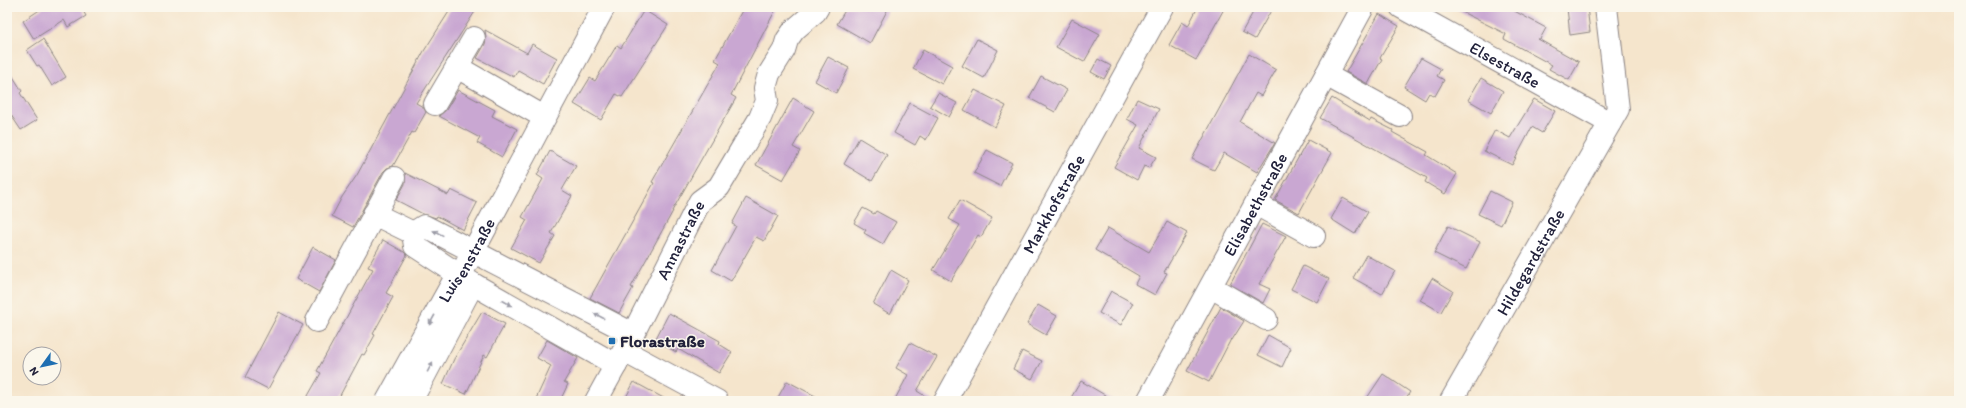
<svg xmlns="http://www.w3.org/2000/svg" width="1966" height="408" viewBox="0 0 1966 408" font-family="Itim,sans-serif">
  <style>
    .building { fill: #c9a7d2 }
    .lines { fill: none; stroke-linecap: round; stroke-linejoin: round }
    .minor-casing { stroke: #8c8484; stroke-width: 24 }
    .minor { stroke: #fff; stroke-width: 22 }
    .oneway { fill: #9c9ca7 }
    .poi-dot { fill: #1f6fb2; stroke: #fbf7ec; stroke-width: 1.5 }
    .labels { text-anchor: middle; dominant-baseline: central; stroke-width: 3; stroke-linejoin: round; paint-order: stroke }
    .street-label { font-size: 17px; fill: #22223b; stroke: #fbf7ec }
    .poi-label { font-size: 17px; font-weight: bold; fill: #22223b; stroke: #fbf7ec; text-anchor: start }
  </style>
  <rect width="100%" height="100%" fill="#fbf7ec"/>
  <filter id="ink" filterUnits="userSpaceOnUse"><feTurbulence type="fractalNoise" baseFrequency=".025" numOctaves="2"/><feDisplacementMap in="SourceGraphic" scale="8" xChannelSelector="R" yChannelSelector="G"/><feConvolveMatrix kernelMatrix="1 2 1 2 8 2 1 2 1" color-interpolation-filters="sRGB"/></filter>
  <filter id="wash" filterUnits="userSpaceOnUse"><feTurbulence type="fractalNoise" baseFrequency=".012" numOctaves="4" result="noise"/><feDisplacementMap in="SourceGraphic" scale="16" xChannelSelector="R" yChannelSelector="G"/><feGaussianBlur stdDeviation="0.9" result="paint"/><feColorMatrix in="noise" values="0 0 0 0 0 0 0 0 0 0 0 0 0 0 0 0 0 1.4 0 .05"/><feComposite in="paint" operator="in"/></filter>
  <g filter="url(#wash)">
    <rect width="100%" height="100%" fill="#f5e5cc"/>
    <g id="blocks">
      <!-- building -->
      <g class="building">
        <path d="M44,7h41l-3,2 4,7 -18,11 -4,-7 -30,19 -11,-18z"/>
        <path d="M452,7h26l-62,96 7,4 3,5 -12,21 -2,-1 -19,34 -6,2 -4,4 -30,55 -21,-11 10,-19 15,-22 67,-124z"/>
        <path d="M744,7h33l-46,88 5,3 -64,113h1l-42,76 2,1 -14,25 -29,-15 64,-115 -2,-1 68,-119 -5,-3z"/>
        <path d="M847,7h42l-19,36 -33,-19z"/>
        <path d="M1198,7h27l-29,53 -27,-15 13,-23 6,4z"/>
        <path d="M1256,7h17l-18,32 -13,-7z"/>
        <path d="M1452,7h55l39,21 -6,11h-2l41,23 -10,18 -20,-11 3,-4 -48,-26 2,-5z"/>
        <path d="M1577,7h10l3,25 -20,3 -3,-27z"/>
        <path d="M644,10l24,15 -46,72 -6,-3 -15,26 -27,-16 16,-26 5,3 22,-36 4,3z"/>
        <path d="M1379,14l20,12 -19,32 2,1 -14,25 -22,-12z"/>
        <path d="M1072,19l28,15 -16,28 -28,-15z"/>
        <path d="M485,30l42,23 5,-9 25,14 -14,26 -25,-14 -4,7 -37,-19 8,-14 1,-5z"/>
        <path d="M43,39l23,38 -14,9 -13,-21 -2,1 -10,-16z"/>
        <path d="M977,39l21,11 -14,28 -22,-12z"/>
        <path d="M923,50l29,16 -10,18 -29,-15z"/>
        <path d="M1249,54l27,16 -15,26 -5,-3 -16,29 35,21 -18,29 -33,-19 -10,17 -22,-11z"/>
        <path d="M828,57l21,11 -13,25 -21,-12z"/>
        <path d="M1421,58l20,11 -4,7 7,4 -9,16 -6,-3 -4,7 -21,-13z"/>
        <path d="M1098,59l13,7 -7,13 -13,-7z"/>
        <path d="M7,67l15,24 -2,2 17,27 -16,10 -14,-21z"/>
        <path d="M1041,76l26,14 -12,22 -26,-14z"/>
        <path d="M1481,78l22,13 -12,22 -23,-13z"/>
        <path d="M458,90l37,20 -3,6 25,13 -15,28 -25,-14 3,-5 -41,-22 7,-6z"/>
        <path d="M975,90l31,16 -11,21 -31,-17z"/>
        <path d="M938,93l19,10 -8,14 -19,-11z"/>
        <path d="M793,98l21,13 -21,36 7,4 -17,29 -27,-15z"/>
        <path d="M1332,98l38,23 1,-2 22,11 -1,2 36,20 -2,3 31,19 -12,20 -20,-12 2,-4 -107,-60z"/>
        <path d="M1137,99l22,10 -20,39 17,9 -7,11 -5,-2 -7,14 -23,-13 24,-42 -11,-6z"/>
        <path d="M1534,99l21,12 -13,22 -10,-6 -20,38 -28,-14 11,-21 15,8z"/>
        <path d="M910,103l28,15 -12,22 -6,-4 -5,9 -21,-12z"/>
        <path d="M859,138l28,17 -15,26 -28,-17z"/>
        <path d="M1308,140l24,13 -33,60 -24,-13z"/>
        <path d="M987,150l25,13 -12,23 -26,-13z"/>
        <path d="M550,151l26,15 -14,24 10,6 -21,37 4,3 -16,27 -28,-15 16,-28 -5,-3 21,-38 -6,-4z"/>
        <path d="M405,173l43,22 3,-5 26,13 -14,27 -26,-14 -1,2 -13,-4 -27,-14 9,-16z"/>
        <path d="M1490,191l22,11 -11,23 -23,-11z"/>
        <path d="M746,198l32,18 -14,25 -8,-4 -25,44 -19,-11 24,-44 -4,-2z"/>
        <path d="M1343,198l25,14 -13,22 -24,-15z"/>
        <path d="M960,200l32,18 -11,19 -3,-2 -27,46 -18,-11 27,-45 -11,-6z"/>
        <path d="M863,208l11,6 2,-3 20,11 -13,22 -19,-11 2,-3 -12,-7z"/>
        <path d="M1167,222l20,11 -23,39 3,1 -12,22 -20,-11 4,-8 -44,-26 13,-22 41,24z"/>
        <path d="M1262,224l24,12 -27,48 11,5 -7,14 -33,-19z"/>
        <path d="M1448,226l32,16 -14,27 -32,-16z"/>
        <path d="M383,240l21,12 3,3 -21,38 7,4 -20,37 2,1 -11,20 -2,-1 -25,47h-32l16,-28 -4,-2 56,-102 -5,-2z"/>
        <path d="M313,247l23,13 -17,32 -23,-13z"/>
        <path d="M1366,255l29,16 -13,23 -29,-16z"/>
        <path d="M1303,266l26,13 -12,23 -26,-13z"/>
        <path d="M891,270l17,10 -18,34 -17,-10z"/>
        <path d="M1432,278l21,13 -12,21 -21,-12z"/>
        <path d="M1111,291l22,12 -12,22 -22,-12z"/>
        <path d="M1038,305l19,11 -11,19 -19,-11z"/>
        <path d="M1221,307l23,14 -12,19 -1,-1 -22,43 -22,-11z"/>
        <path d="M279,312l24,13 -35,64 -23,-12z"/>
        <path d="M482,312l23,12 -18,33 -3,-2 -18,39 -23,-10 11,-25z"/>
        <path d="M669,313l51,28 -1,3 13,8 -13,21 -41,-24 -2,3 -21,-12z"/>
        <path d="M1268,335l23,13 -9,19 -24,-12z"/>
        <path d="M547,340l31,18 -14,24 4,2 -8,17h-25l16,-35 -14,-8z"/>
        <path d="M910,343l27,14 -20,34 16,10h-39l14,-26 -12,-7z"/>
        <path d="M1022,351l20,10 -10,18 -19,-10z"/>
        <path d="M1383,374l27,18 -6,9h-39z"/>
        <path d="M787,381l13,7 25,13h-49z"/>
        <path d="M1081,381l34,20h-46z"/>
        <path d="M634,382l35,19h-45z"/>
      </g>
    </g>
  </g>
  <g filter="url(#ink)">
    <use href="#blocks" fill-opacity="0" stroke="#8c8484" stroke-width="1"/>
    <g class="lines">
      <!-- minor casing -->
      <g class="minor-casing">
        <g id="minor">
          <path id="s1" d="M1401,7l209,116"/>
          <path d="M457,67l87,50"/>
          <path d="M1326,75l74,41"/>
          <path d="M435,104l39,-66"/>
          <path d="M1256,204l58,32"/>
          <path d="M374,214l39,19"/>
          <path d="M1211,287l55,32"/>
          <path d="M317,321l77,-143"/>
          <path d="M624,351l93,50"/>
          <path d="M616,365l-143,-81 -58,-38 -2,-13 11,-7 209,108"/>
          <path id="s2" d="M387,401l65,-117 8,-8 144,-269"/>
          <path d="M411,401l62,-117"/>
          <path id="s3" d="M596,401l37,-67 67,-133 19,-14 41,-69 7,-17 -2,-13 4,-14 15,-24 3,-10 7,-10 21,-18 3,-5"/>
          <path id="s4" d="M945,401l217,-394"/>
          <path id="s5" d="M1148,401l215,-394"/>
          <path id="s6" d="M1451,401l167,-292 -12,-102"/>
        </g>
      </g>
      <!-- minor -->
      <use href="#minor" class="minor"/>
    </g>
    <!-- one-way arrows -->
    <defs><path id="oneway-solid" d="M-6-.8H1V-3.2L6.5 0L1 3.2V.8H-6Z"/></defs>
    <g class="oneway">
      <use href="#oneway-solid" transform="translate(438 233) rotate(-154)"/>
      <use href="#oneway-solid" transform="translate(507 303) rotate(30)"/>
      <use href="#oneway-solid" transform="translate(599 316) rotate(-152)"/>
      <use href="#oneway-solid" transform="translate(432 320) rotate(119)"/>
      <use href="#oneway-solid" transform="translate(430 367) rotate(-62)"/>
    </g>
  </g>
  <!-- markers -->
  <rect class="poi-dot" x="608" y="337" width="8" height="8" rx="2"/>
  <g class="labels">
    <!-- street labels -->
    <g class="street-label">
      <text stroke="none"><textPath href="#s1" startOffset="119">Elsestraße</textPath></text>
      <text stroke="none"><textPath href="#s4" startOffset="225">Markhofstraße</textPath></text>
      <text stroke="none"><textPath href="#s5" startOffset="224">Elisabethstraße</textPath></text>
      <text stroke="none"><textPath href="#s3" startOffset="182">Annastraße</textPath></text>
      <text stroke="none"><textPath href="#s2" startOffset="162">Luisenstraße</textPath></text>
      <text stroke="none"><textPath href="#s6" startOffset="160">Hildegardstraße</textPath></text>
    </g>
    <!-- poi labels -->
    <g class="poi-label">
      <text x="620" y="341">Florastraße</text>
    </g>
  </g>
  <!-- margin -->
  <rect width="1966" height="408" fill="none" stroke="#fbf7ec" stroke-width="24"/>
  <!-- north arrow -->
  <g transform="translate(42 366) rotate(237)"><circle r="19" fill="#fbf7ec" stroke="#a4a2a5"/>
  <path d="M0-3L7 15L0 10L-7 15Z" fill="#1f6fb2"/>
  <text y="-6" font-size="11" font-weight="bold" text-anchor="middle" fill="#22223b">N</text>
  </g>
</svg>
